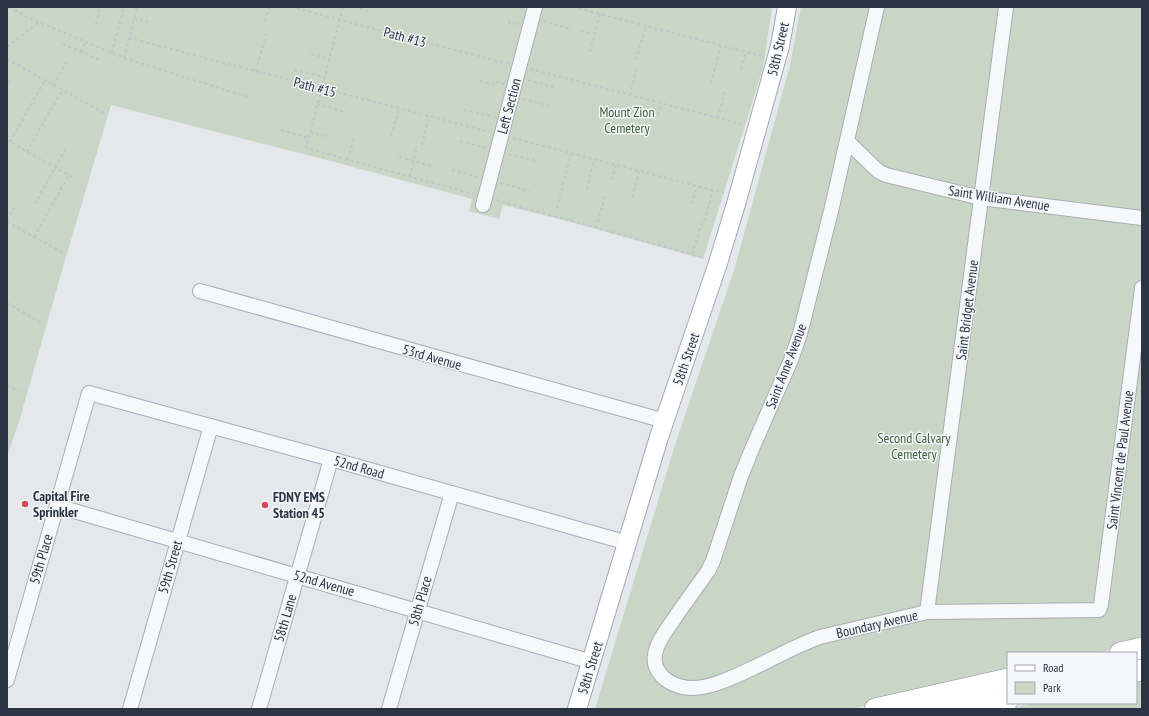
<svg xmlns="http://www.w3.org/2000/svg" width="1149" height="716" viewBox="0 0 1149 716" font-family="'PT Sans Narrow',sans-serif">
  <style>
    .green { fill: #c9d6c5 }
    .lines { fill: none; stroke-linecap: round; stroke-linejoin: round }
    .minor-casing { stroke: #a9aeb7; stroke-width: 16 }
    .major-casing { stroke: #a3abb8; stroke-width: 20 }
    .highway-casing { stroke: #8b94a3; stroke-width: 22 }
    .path { stroke: #c2c5cb; stroke-width: 2; stroke-dasharray: 3 3; stroke-linecap: butt }
    .minor { stroke: #f7f8fa; stroke-width: 14 }
    .major { stroke: #fff; stroke-width: 18 }
    .highway { stroke: #fff; stroke-width: 21 }
    .poi-dot { fill: #d1495b; stroke: #f4f6f9; stroke-width: 1.5 }
    .labels { text-anchor: middle; dominant-baseline: central; stroke-width: 3; stroke-linejoin: round; paint-order: stroke }
    .street-label { font-size: 14px; fill: #2b3445; stroke: #f4f6f9 }
    .park-label { font-size: 14px; fill: #3f6138; stroke: #f4f6f9 }
    .poi-label { font-size: 14px; font-weight: bold; fill: #2b3445; stroke: #f4f6f9; text-anchor: start }
  </style>
  <rect width="100%" height="100%" fill="#e4e7ec"/>
  <!-- green -->
  <g class="green">
    <path d="M7,7h765l-9,61 -60,191 -136,-38 -64,-16 -4,14 -30,-8 3,-12 -149,-40 -212,-54 -48,162 -44,155 -12,34z"/>
    <path d="M801,7h341v635l-46,11h-88v20l-156,36h-257l79,-261 61,-181 55,-202z"/>
    <path d="M1142,679v30h-134l26,-6h102v-23z"/>
  </g>
  <g class="lines">
    <!-- minor casing -->
    <g class="minor-casing">
      <g id="minor">
        <path d="M877,7l-45,200 -32,127 -9,26 -39,89 -11,27 -28,85 -5,10c-10,14 -20,28 -30,42 -8,13 -21,27 -23,42 -2,11 4,20 13,26 15,10 33,8 50,2 35,-12 66,-33 102,-46l107,-25 172,-2 2,-5 41,-317"/>
        <path d="M847,141l31,30 8,4 95,23 161,20"/>
        <path d="M483,205l52,-198"/>
        <path d="M200,291l465,130"/>
        <path d="M57,506l535,156"/>
        <path d="M927,612l79,-605"/>
        <path d="M7,680l82,-287 242,66 297,84"/>
        <path d="M130,709l81,-283"/>
        <path d="M259,709l72,-250"/>
        <path d="M389,709l63,-216"/>
      </g>
    </g>
    <!-- major casing -->
    <g class="major-casing">
      <g id="major">
        <path d="M577,709l82,-272 59,-174 18,-59 44,-158 7,-39"/>
        <path d="M928,709l57,-13"/>
      </g>
    </g>
    <!-- highway casing -->
    <g class="highway-casing">
      <g id="highway">
        <path d="M1120,653l22,-5"/>
        <path d="M1136,671l6,-1"/>
        <path d="M875,709l133,-30"/>
        <path d="M969,709l39,-9"/>
      </g>
    </g>
    <!-- path -->
    <g class="path">
      <path d="M9,7l20,11 95,40 127,40"/>
      <path d="M291,7l218,57"/>
      <path d="M343,7l-37,141 167,46"/>
      <path d="M354,7l15,4"/>
      <path d="M573,7l189,49"/>
      <path d="M134,18l14,4"/>
      <path d="M265,21l4,-14"/>
      <path d="M543,21l28,8"/>
      <path d="M508,22l11,3"/>
      <path d="M96,24l4,-17"/>
      <path d="M581,31l13,3"/>
      <path d="M129,38l361,94"/>
      <path d="M63,44l37,16"/>
      <path d="M7,47l32,-25"/>
      <path d="M81,52l4,-10"/>
      <path d="M590,52l10,-38"/>
      <path d="M112,53l12,-46"/>
      <path d="M311,54l18,5"/>
      <path d="M124,58l13,-51"/>
      <path d="M7,59l97,54"/>
      <path d="M636,60l10,-34"/>
      <path d="M530,69l212,55"/>
      <path d="M741,69l5,-17"/>
      <path d="M294,70l30,7"/>
      <path d="M256,71l10,-37"/>
      <path d="M528,80l26,7"/>
      <path d="M7,81l3,2"/>
      <path d="M480,81l16,4 1,-3 7,2"/>
      <path d="M711,83l10,-37"/>
      <path d="M53,85l14,-24"/>
      <path d="M630,95l6,-25"/>
      <path d="M523,99l30,8"/>
      <path d="M317,104l28,8"/>
      <path d="M464,110l31,7"/>
      <path d="M658,115l3,-12"/>
      <path d="M718,118l7,-28"/>
      <path d="M281,130l27,8"/>
      <path d="M310,132l16,5"/>
      <path d="M391,136l8,-28"/>
      <path d="M513,138l211,55"/>
      <path d="M7,140l67,38"/>
      <path d="M460,141l27,7"/>
      <path d="M10,142l35,-62"/>
      <path d="M422,145l7,-29"/>
      <path d="M27,152l35,-62"/>
      <path d="M509,154l28,7"/>
      <path d="M399,157l32,9"/>
      <path d="M348,159l7,-24"/>
      <path d="M452,170l26,7"/>
      <path d="M410,176l7,-30"/>
      <path d="M612,180l4,-15"/>
      <path d="M500,183l30,8"/>
      <path d="M587,189l7,-30"/>
      <path d="M632,197l7,-25"/>
      <path d="M496,200l206,57"/>
      <path d="M35,204l31,-56"/>
      <path d="M692,204l4,-15 -1,-3"/>
      <path d="M557,208l14,-55"/>
      <path d="M7,220l7,-12"/>
      <path d="M7,222l58,32"/>
      <path d="M596,228l9,-32"/>
      <path d="M34,237l35,-62"/>
      <path d="M692,254l11,-34 2,-1 8,-29"/>
      <path d="M7,303l36,21"/>
      <path d="M7,385l12,6"/>
    </g>
    <!-- minor -->
    <use href="#minor" class="minor"/>
    <!-- major -->
    <use href="#major" class="major"/>
    <!-- highway -->
    <use href="#highway" class="highway"/>
  </g>
  <!-- markers -->
  <g class="poi-dot">
    <circle cx="25" cy="504" r="4"/>
    <circle cx="265" cy="505" r="4"/>
  </g>
  <g class="labels">
    <!-- street labels -->
    <g class="street-label">
      <text transform="translate(405 37) rotate(15)">Path #13</text>
      <text transform="translate(778 49) rotate(-77)">58th Street</text>
      <text transform="translate(315 87) rotate(15)">Path #15</text>
      <text transform="translate(509 106) rotate(-75)">Left Section</text>
      <text transform="translate(999 198) rotate(9)">Saint William Avenue</text>
      <text transform="translate(967 310) rotate(-83)">Saint Bridget Avenue</text>
      <text transform="translate(432 357) rotate(16)">53rd Avenue</text>
      <text transform="translate(686 359) rotate(-71)">58th Street</text>
      <text transform="translate(786 366) rotate(-69)">Saint Anne Avenue</text>
      <text transform="translate(1120 460) rotate(-83)">Saint Vincent de Paul Avenue</text>
      <text transform="translate(359 467) rotate(16)">52nd Road</text>
      <text transform="translate(41 559) rotate(-74)">59th Place</text>
      <text transform="translate(170 567) rotate(-74)">59th Street</text>
      <text transform="translate(324 583) rotate(16)">52nd Avenue</text>
      <text transform="translate(420 601) rotate(-74)">58th Place</text>
      <text transform="translate(285 618) rotate(-74)">58th Lane</text>
      <text transform="translate(877 624) rotate(-13)">Boundary Avenue</text>
      <text transform="translate(590 668) rotate(-73)">58th Street</text>
    </g>
    <!-- park labels -->
    <g class="park-label">
      <text x="627" y="112">Mount Zion<tspan x="627" dy="16">Cemetery</tspan></text>
      <text x="914" y="438">Second Calvary<tspan x="914" dy="16">Cemetery</tspan></text>
    </g>
    <!-- poi labels -->
    <g class="poi-label">
      <text x="33" y="496">Capital Fire<tspan x="33" dy="16">Sprinkler</tspan></text>
      <text x="273" y="497">FDNY EMS<tspan x="273" dy="16">Station 45</tspan></text>
    </g>
  </g>
  <!-- border -->
  <rect width="1149" height="716" fill="none" stroke="#2b3445" stroke-width="16"/>
  <!-- legend -->
  <rect x="1007" y="652" width="130" height="52" fill="#f4f6f9" stroke="#a4a8b1"/>
  <rect x="1015" y="665" width="20" height="6" fill="#ffffff" stroke="#a4a8b1"/>
  <text x="1043" y="672" font-size="12" fill="#2b3445">Road</text>
  <rect x="1015" y="682" width="20" height="12" fill="#c9d6c5" stroke="#a4a8b1"/>
  <text x="1043" y="692" font-size="12" fill="#2b3445">Park</text>
</svg>
